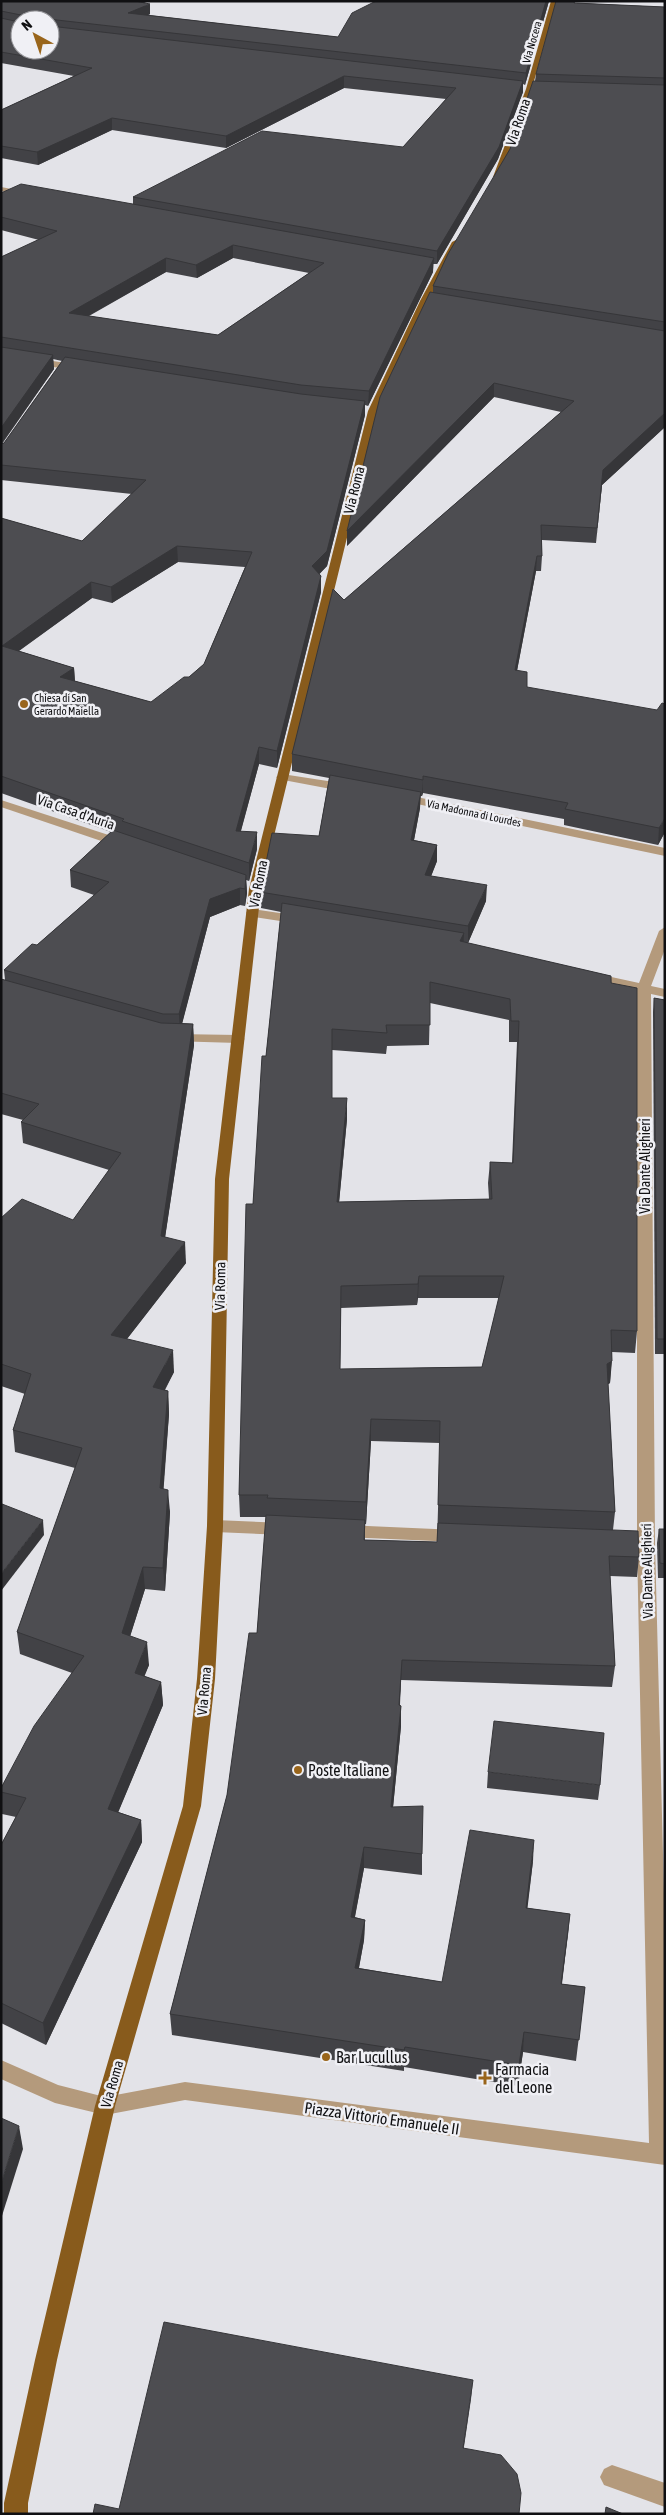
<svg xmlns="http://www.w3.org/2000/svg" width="666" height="2515" viewBox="0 0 666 2515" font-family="'Asap Condensed',sans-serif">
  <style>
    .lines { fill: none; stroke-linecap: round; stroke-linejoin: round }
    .minor { fill: #b49a7c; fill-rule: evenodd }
    .major { fill: #885b1c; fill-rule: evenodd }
    .wall { fill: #424246; fill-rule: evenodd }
    .shaded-wall { fill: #363639 }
    .building { fill: #4d4d51; stroke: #363639; fill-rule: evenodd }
    .poi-dot { fill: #99651b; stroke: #f0f0f5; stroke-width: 2 }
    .labels { text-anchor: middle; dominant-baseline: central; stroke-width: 5; stroke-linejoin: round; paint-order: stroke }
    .far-street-label { font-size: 11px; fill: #101012; stroke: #f0f0f5 }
    .far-poi-label { font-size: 11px; fill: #101012; stroke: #f0f0f5; text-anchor: start }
    .street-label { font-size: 14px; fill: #101012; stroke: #f0f0f5 }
    .near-poi-label { font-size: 16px; fill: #101012; stroke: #f0f0f5; text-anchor: start }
    .near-street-label { font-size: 16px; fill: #101012; stroke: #f0f0f5 }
  </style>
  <rect width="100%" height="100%" fill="#e3e3e8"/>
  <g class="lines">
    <!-- minor -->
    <g class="minor">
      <path d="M1,187l27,5 4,2 -4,2 -27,-5z"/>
      <path d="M1,353l78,12 4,3 -4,3 -78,-12z"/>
      <path d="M282,774l65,10 6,4 -6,4 -69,-13 -2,-2z"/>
      <path d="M402,794l263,54v8l-267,-56 -2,-2z"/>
      <path d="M1,800l126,41 2,3 -2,3h-8l-118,-40z"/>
      <path d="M252,909l48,7 6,4 -6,4 -52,-8 -2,-3 2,-3z"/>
      <path d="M665,927v22l-14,37 14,3v8l-14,-3 4,550 10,388v233l-480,-65 -80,15 -50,-12 -54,-24v-19l57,25 47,12 80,-15 464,61 -12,-599v-553l-49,-11 -2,-3 7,-4 46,10 20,-52z"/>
      <path d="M175,1034l63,1 7,4 -7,4 -68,-2 -2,-3 2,-3z"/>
      <path d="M215,1520l70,3 6,2 2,4 -2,4 -6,2 -70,-3 -6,-2 -2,-4 2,-4z"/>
      <path d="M345,1525l112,5 6,2 2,4 -2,4 -6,2 -112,-5 -6,-2 -2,-4 2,-4z"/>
      <path d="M612,2465l53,18v24l-61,-22 -4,-8 4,-8z"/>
    </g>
    <!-- major -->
    <g class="major">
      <path d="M551,1h6c-17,59 -32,118 -57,174l-7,2 33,-88z"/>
      <path d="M456,240l4,2 -32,59 -50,110 -117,478 -32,290 -6,347 -8,153 -14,127 -86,300 -58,254 -29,143v11h-24v-11l31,-143 60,-254 88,-300 14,-127 10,-153 8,-347 34,-290 119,-478 52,-110 32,-59z"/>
    </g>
  </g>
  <!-- wall -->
  <g class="wall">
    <path d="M1,1h147l-4,2 6,11 -2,1 190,22 38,-36h173l-24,84 -2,-1v8l-25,67 -61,105h-4v8l-65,134 -3,-1v10l-38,151 -8,8 2,2v16l-44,176 -18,-4 -18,67 16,18 -8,32 -3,-1 1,13 -2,13 -5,-1 -30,12 -28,106 11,1 1,21 -29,192 21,26 -59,76 47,33 -9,18 3,1 1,23 -6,75 7,23 -5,79 -20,-2 -15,47 19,29 -5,11 17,6 2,23 -45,107 23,8 1,22 -96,203 -45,-22v-178l15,-28 -14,-3 -1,-8v-18l71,-115 -52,-19 -3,-22 58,-164 -60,-16 -2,-22 12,-36 -24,-8v-168l72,2 36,-50 -86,-27 -2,-21 2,-2 -22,-6v-135l4,1 -1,-10 33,-25 57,-50 -23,-8 -1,-17 41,-38 -110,-39v-275l81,23 50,-47 -131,-14v-223l38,-17 -38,-10v-37l132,11v-7l270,-50 43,-48 -102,-11 -118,60 -114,-18 -74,35 -37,-7v-48l73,-34 -73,-13zM20,20h30v30zM233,258l76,15 -91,62 -129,-19 77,-44 31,6zM53,359l9,2 -58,82 -2,1 52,-75zM178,562l67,5 -41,97 -15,13 -38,25 -76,-21 -1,-13 -55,-17 73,-53 20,5z"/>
    <path d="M577,3l88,4v420l-63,58 -6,58 -54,-3v16l-1,15h-5l-19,100 10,16 138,145 -7,13 -94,-20v-6l-141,-26 -1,3h-2v12l-6,32 23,5v16l-6,15 55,25 -18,42 143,33 26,355 -2,22 -23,-1 -2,31 -2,1 7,128 -2,18 26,27 -2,20 -27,-1 5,90 -3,21 -211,-7 -1,25 1,1v20l-8,81 29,47v21l-58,-7 -9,49 10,3 -1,20 -5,28 83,14 91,-121 -6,47 43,6 -8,70 23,3 -9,74 -53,-9 -5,34 -114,-19v4l-232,-36 -2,-21 57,-219 30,-162 9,-116h-26l-1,-22 14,-291 13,-148 15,-144 -20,-4 -1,-16 59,-56 10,-58 -37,-7v-17l52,-154 217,-188 -67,-15 -147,149 86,-253v-7l77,-137 25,-68 1,-7zM430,1003l79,17v22h8l-5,121 -22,-1 -2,21 1,16 -150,3 8,-83 -15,-21v-48l54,4 1,-8 42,-1zM418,1298h81l-17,69 -142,2 1,-61 76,-3zM371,1441l69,2 -3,99 -72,-2v-16h1z"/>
    <path d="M654,998l11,2v354h-10l-2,-342z"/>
    <path d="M659,1529h6v49h-7l-1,-35z"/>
    <path d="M488,1772l112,13 -2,15 -111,-12z"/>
  </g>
  <!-- shaded-wall -->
  <g class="shaded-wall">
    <path d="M546,1h3l-24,84 1,-12z"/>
    <path d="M150,4v10l-21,10 -1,-11z"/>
    <path d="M344,76v12l-118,60v-12z"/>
    <path d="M523,81v11l-25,67 -61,105v-13z"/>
    <path d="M112,118v12l-74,35 -1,-13z"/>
    <path d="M233,245v13l-36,20 -1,-13z"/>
    <path d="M166,258v14l-96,54 -1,-13z"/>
    <path d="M434,258l-1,14 -65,134 1,-15z"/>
    <path d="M53,355l1,14 -53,75v-16z"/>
    <path d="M494,383v14l-147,149v-15z"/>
    <path d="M365,401v14l-38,151 -15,16v-16z"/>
    <path d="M665,413v14l-63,58 -6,58 7,-73z"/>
    <path d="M177,546l1,16 -66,41 -1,-16z"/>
    <path d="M537,556l-1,15 -22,115 1,-16z"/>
    <path d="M321,576v16l-44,176v-17z"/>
    <path d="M91,582l1,16 -89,64 -1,-16z"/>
    <path d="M74,668l1,16 -15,-7z"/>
    <path d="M259,747v17l-23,84v-17z"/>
    <path d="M423,776v17l-1,3 1,-16z"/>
    <path d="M421,792l-1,16 -9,48v-16z"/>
    <path d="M665,818v14l-7,13 1,-17z"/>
    <path d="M257,832v17l-8,32v-18z"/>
    <path d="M437,845v16l-12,31v-17z"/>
    <path d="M246,875l1,18 -2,13v-17z"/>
    <path d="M487,885l-1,16 -18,42v-17z"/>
    <path d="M240,888v17l-30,12 -30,115 -1,-18 31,-115z"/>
    <path d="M464,933l-1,21 -3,-13z"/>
    <path d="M193,1024l1,21 -32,213 -1,-22z"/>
    <path d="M347,1098v21l-10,105v-22z"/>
    <path d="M185,1242l1,21 -74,95 -1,-23z"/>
    <path d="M419,1276l-1,22 -1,7 1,-21z"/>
    <path d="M173,1350l1,22 -20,37 -1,-22z"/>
    <path d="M612,1361l-2,22 -5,3 2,-22z"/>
    <path d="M168,1391l1,23 -7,97 -2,-23z"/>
    <path d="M371,1419v22l-5,83v-22z"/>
    <path d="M168,1490l2,22 -5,79 -2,-23z"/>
    <path d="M43,1520l1,15 -43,56v-17z"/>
    <path d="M143,1567l2,22 -21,67 -2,-23z"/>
    <path d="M147,1642l2,23 -12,30 -2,-22z"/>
    <path d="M402,1660l-1,20 -3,46 1,-21z"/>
    <path d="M161,1682l2,23 -53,127 -2,-23z"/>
    <path d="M401,1706v20l-10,102v-21z"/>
    <path d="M141,1820l1,22 -96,203 -3,-22z"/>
    <path d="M534,1840l-1,21 -8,68 1,-21z"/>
    <path d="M364,1847v21l-13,69v-20z"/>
    <path d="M570,1914l-2,21 -9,69 2,-20z"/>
    <path d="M365,1920l-1,20 -9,48v-20z"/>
    <path d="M524,2032l-1,20 -5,34 1,-21z"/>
    <path d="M405,2047l-1,20v4v-21z"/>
    <path d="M19,2126l4,23 -22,70v-35z"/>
    <path d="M473,2380l-2,19 -10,68 2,-19z"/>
  </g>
  <!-- building -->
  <g class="building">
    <path d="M1,1h134l15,3 -22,9 210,24 14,-24 24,-12h170l-20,72 -478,-54v1h-28v30h30v-24l473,55 -24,66 -62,104 -304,-54 129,-66 141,16 53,-59 -112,-12 -118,60 -114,-18 -75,34 -36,-6v-36l91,-42 -91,-16v-34l18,4 2,-7 -20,-4z"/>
    <path d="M556,1h19l-1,2 91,4v71l-129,-4z"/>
    <path d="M533,81l132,4v237l-232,-36 15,-32 62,-105z"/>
    <path d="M21,184l413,74 -65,133 -68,-6 -300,-48v-80l56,-26 -56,-14v-24zM233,245l91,18 -106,72 -149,-22 97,-55 30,7z"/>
    <path d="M430,292l235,39v82l-62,57 -6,58 -56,-3 1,31h-5l-22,114 12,2v15l130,23 5,-7 3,1v114l-6,10 -94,-19 3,-6 -145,-27v4l-131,-26 41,-165 11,11 230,-199 -80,-18 -147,148 33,-134z"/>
    <path d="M1,347l52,8 -52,73z"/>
    <path d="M65,357l236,37 64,7 -38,150 -15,15 9,10 -44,175 -18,-4 -23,84 21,1 -8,31 -127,-42 2,-2 -123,-43v-258l81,23 64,-61 -145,-15v-21l3,-1zM177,546l75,6 -48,112 -15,13h-5l-33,25 -91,-25 14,-9 -72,-22 89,-64 20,5z"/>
    <path d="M330,775l91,17 -10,48 26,5 -12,30 62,10 -19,41 -208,-34 12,-59 47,3z"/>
    <path d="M113,830l133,45 -1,14 -5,-1 -30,11 -31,115h-16l-159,-44 28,-26 5,1 72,-63 -39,-12z"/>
    <path d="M282,903l182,30 -4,8 151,35v7l26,5v343l-26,-1 1,31 -5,3 8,148 -177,-7 2,-84 -69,-2 -5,83 -99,-4 1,-3h-29l7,-291h7l9,-148h4zM430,982l80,17 1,22h8l-6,142 -23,-1 2,37 -155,3 10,-104h-15v-69l55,4 -1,-8h44zM419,1276h85l-22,91 -142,2 1,-83 77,-2z"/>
    <path d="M1,979l160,44 32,1 -32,212 24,6 -74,93 62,15 -20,37 15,4 -8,97 8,2 -5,78 -20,-1 -21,66 25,9 -12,31 26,9 -53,127 33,11 -98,203 -42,-20v-158l25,-47 -25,-6v-4l33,-62 50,-70 -67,-24 65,-184 -69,-18 18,-56 -30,-10v-146l21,-19 51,21 48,-67 -100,-31 18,-18 -38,-11z"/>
    <path d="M654,998l11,2v339h-8z"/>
    <path d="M2,1504l41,16 -42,54v-69z"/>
    <path d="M266,1515l99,5 -1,20 73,2 1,-19 200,8 1,26 -30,-1 6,110 -213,-6 -3,45 2,1 -10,101 32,-1 -1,48 -58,-7 -13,70 14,3 -10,48 87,14 28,-152 64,10 -8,68 44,6 -9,70 24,3 -6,53 -55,-8 -5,33 -114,-18 -1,3 -234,-36 57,-219 22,-162h8z"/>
    <path d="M659,1529h6v35l-5,-1z"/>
    <path d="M494,1721l110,12 -4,52 -112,-13z"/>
    <path d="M1,2118l18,8 -18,58z"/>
    <path d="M164,2322l309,58 -10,68 38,7 16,19 4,19 -2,21h-426l2,-10 24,5z"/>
    <path d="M606,2507l17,7h-18z"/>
  </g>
  <!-- markers -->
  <g class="poi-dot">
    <circle cx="24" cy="704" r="5"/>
    <circle cx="298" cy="1770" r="5"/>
    <circle cx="326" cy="2057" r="5"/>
    <path d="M482.5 2070.5h5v5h5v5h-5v5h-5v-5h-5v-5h5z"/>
  </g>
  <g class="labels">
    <!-- far-street labels -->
    <g class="far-street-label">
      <text transform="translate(532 42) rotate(-74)">Via Nocera</text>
      <text transform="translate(474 813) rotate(12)">Via Madonna di Lourdes</text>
    </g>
    <!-- far-poi labels -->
    <g class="far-poi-label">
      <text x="34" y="698">Chiesa di San<tspan x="34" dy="13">Gerardo Maiella</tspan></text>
    </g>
    <!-- street labels -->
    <g class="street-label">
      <text transform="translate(518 122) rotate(-71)">Via Roma</text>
      <text transform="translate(354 490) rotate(-76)">Via Roma</text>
      <text transform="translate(76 812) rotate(19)">Via Casa d'Auria</text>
      <text transform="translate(258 884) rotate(-79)">Via Roma</text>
      <text transform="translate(645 1166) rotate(-90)">Via Dante Alighieri</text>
      <text transform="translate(220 1286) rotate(-89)">Via Roma</text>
      <text transform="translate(647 1571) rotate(-91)">Via Dante Alighieri</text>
      <text transform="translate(204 1691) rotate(-85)">Via Roma</text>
      <text transform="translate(112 2084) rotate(-74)">Via Roma</text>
    </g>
    <!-- near-poi labels -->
    <g class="near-poi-label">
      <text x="308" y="1770">Poste Italiane</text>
      <text x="336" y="2057">Bar Lucullus</text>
      <text x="495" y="2069">Farmacia<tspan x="495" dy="18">del Leone</tspan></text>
    </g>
    <!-- near-street labels -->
    <g class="near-street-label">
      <text transform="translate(382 2118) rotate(8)">Piazza Vittorio Emanuele II</text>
    </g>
  </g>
  <!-- border -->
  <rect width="666" height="2515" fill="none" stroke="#101012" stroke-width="5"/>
  <!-- north arrow -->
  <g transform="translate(35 35) rotate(320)"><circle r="24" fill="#f0f0f5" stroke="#96969a"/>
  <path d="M0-4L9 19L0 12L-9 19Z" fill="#99651b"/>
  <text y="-8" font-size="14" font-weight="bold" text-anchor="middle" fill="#101012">N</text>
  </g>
</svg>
